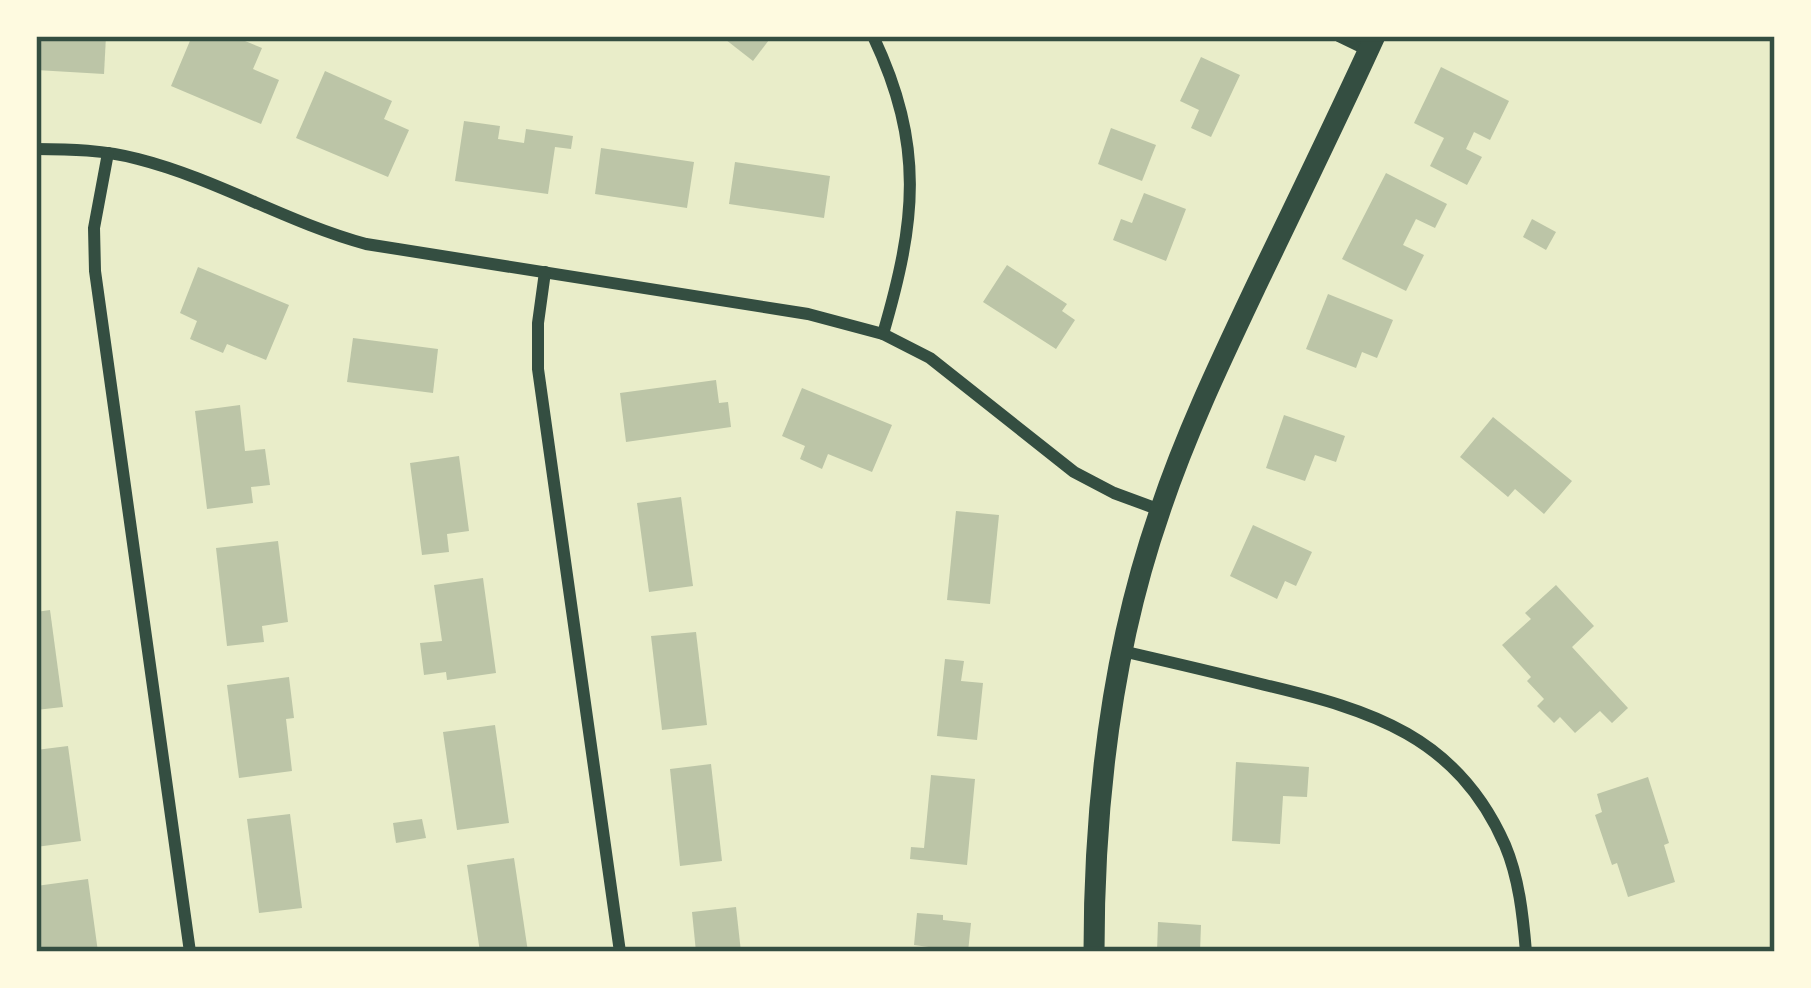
<svg xmlns="http://www.w3.org/2000/svg" width="1811" height="988" viewBox="0 0 1811 988" font-family="'Work Sans',sans-serif">
  <style>
    .building { fill: #bcc5a7 }
    .lines { fill: none; stroke-linecap: round; stroke-linejoin: round }
    .minor { stroke: #344e41; stroke-width: 12 }
    .tertiary { stroke: #344e41; stroke-width: 21 }
    .neatline { fill: none; stroke: #344e41; stroke-width: 4.5 }
  </style>
  <rect width="100%" height="100%" fill="#e9edc9"/>
  <!-- building -->
  <g class="building">
    <path d="M36,36h70l-2,38 -68,-4z"/>
    <path d="M192,36h41l29,12 -9,21 26,11 -18,44 -90,-38z"/>
    <path d="M721,36h51l-19,25z"/>
    <path d="M1201,57l39,18 -29,62 -20,-9 8,-18 -19,-9z"/>
    <path d="M1441,67l68,34 -19,39 -16,-8 -8,17 16,8 -15,28 -37,-19 14,-28 -30,-15z"/>
    <path d="M325,71l67,30 -8,18 25,11 -21,47 -92,-39z"/>
    <path d="M464,121l36,5 -2,13 26,4 2,-14 47,7 -2,13 -16,-2 -7,47 -93,-13z"/>
    <path d="M1111,128l45,17 -14,36 -44,-17z"/>
    <path d="M601,148l93,14 -7,46 -92,-14z"/>
    <path d="M735,162l95,14 -6,42 -95,-14z"/>
    <path d="M1386,173l61,31 -12,24 -19,-9 -13,26 21,10 -18,36 -64,-32z"/>
    <path d="M1144,193l42,16 -20,52 -53,-21 8,-21 11,4z"/>
    <path d="M1532,219l24,13 -10,18 -23,-13z"/>
    <path d="M1007,265l60,39 -5,7 13,9 -19,29 -73,-47z"/>
    <path d="M198,267l91,38 -23,55 -39,-16 -4,9 -33,-14 7,-18 -17,-8z"/>
    <path d="M1328,294l65,26 -16,38 -15,-6 -6,16 -50,-19z"/>
    <path d="M353,338l85,11 -5,44 -86,-11z"/>
    <path d="M716,380l3,23 9,-1 3,25 -105,15 -6,-49z"/>
    <path d="M802,388l90,37 -20,47 -44,-18 -6,15 -22,-10 5,-13 -23,-10z"/>
    <path d="M240,405l5,46 20,-2 5,36 -19,2 2,16 -46,6 -12,-98z"/>
    <path d="M1284,415l61,21 -9,26 -21,-7 -10,26 -39,-13z"/>
    <path d="M1493,417l79,64 -28,33 -29,-25 -7,8 -48,-40z"/>
    <path d="M459,456l10,75 -22,3 2,18 -27,3 -12,-92z"/>
    <path d="M681,497l12,89 -44,6 -12,-89z"/>
    <path d="M956,511l43,4 -9,89 -43,-4z"/>
    <path d="M1253,525l59,27 -16,34 -11,-5 -8,18 -47,-23z"/>
    <path d="M278,541l10,81 -26,4 2,16 -37,4 -11,-98z"/>
    <path d="M483,578l13,95 -49,7 -1,-8 -22,3 -4,-32 22,-2 -8,-56z"/>
    <path d="M1556,585l38,41 -22,21 56,61 -16,15 -12,-12 -25,22 -15,-16 -6,6 -17,-17 7,-7 -17,-18 4,-4 -29,-32 29,-26 -6,-6z"/>
    <path d="M50,610l13,97 -27,3v-98z"/>
    <path d="M696,632l11,93 -45,5 -11,-94z"/>
    <path d="M945,659l19,2 -3,20 22,2 -6,57 -40,-4z"/>
    <path d="M289,677l5,41 -8,1 6,52 -53,7 -12,-93z"/>
    <path d="M495,725l14,98 -52,7 -14,-98z"/>
    <path d="M68,746l13,95 -45,6v-97z"/>
    <path d="M1236,762l73,5 -2,30 -24,-1 -3,48 -48,-3z"/>
    <path d="M711,764l11,97 -42,5 -10,-97z"/>
    <path d="M931,775l44,4 -8,86 -57,-6 1,-12 13,1z"/>
    <path d="M1648,777l21,66 -5,2 11,37 -47,15 -11,-34 -5,2 -17,-50 7,-3 -5,-18z"/>
    <path d="M290,814l12,94 -43,5 -12,-94z"/>
    <path d="M422,819l4,19 -30,5 -3,-20z"/>
    <path d="M514,858l14,94h-48l-13,-87z"/>
    <path d="M88,879l10,73h-62v-28h5l-5,-38z"/>
    <path d="M736,907l5,45h-45l-4,-40z"/>
    <path d="M917,913l26,2v5l28,3 -3,29h-33l1,-4 -22,-3z"/>
    <path d="M1158,922l43,3 -1,27h-43z"/>
  </g>
  <g class="lines">
    <!-- minor -->
    <g class="minor">
      <path d="M873,36c52,110 43,185 10,298"/>
      <path d="M1339,36l29,14"/>
      <path d="M36,149c34,0 69,1 102,10 79,20 150,64 228,85l442,70 75,20 47,24 144,114 40,21 46,17"/>
      <path d="M108,153l-14,75 1,43 95,681"/>
      <path d="M545,272l-7,51v46l82,583"/>
      <path d="M1122,651c48,11 95,22 143,34 106,25 192,51 240,160 14,33 18,71 21,107"/>
    </g>
    <!-- tertiary -->
    <path class="tertiary" d="M1094,952c0,-149 17,-300 66,-441 26,-78 62,-153 97,-227 40,-83 80,-165 118,-248"/>
  </g>
  <!-- border -->
  <rect width="1811" height="988" fill="none" stroke="#fefae0" stroke-width="78"/>
  <rect x="39" y="39" width="1733" height="910" class="neatline"/>
</svg>
